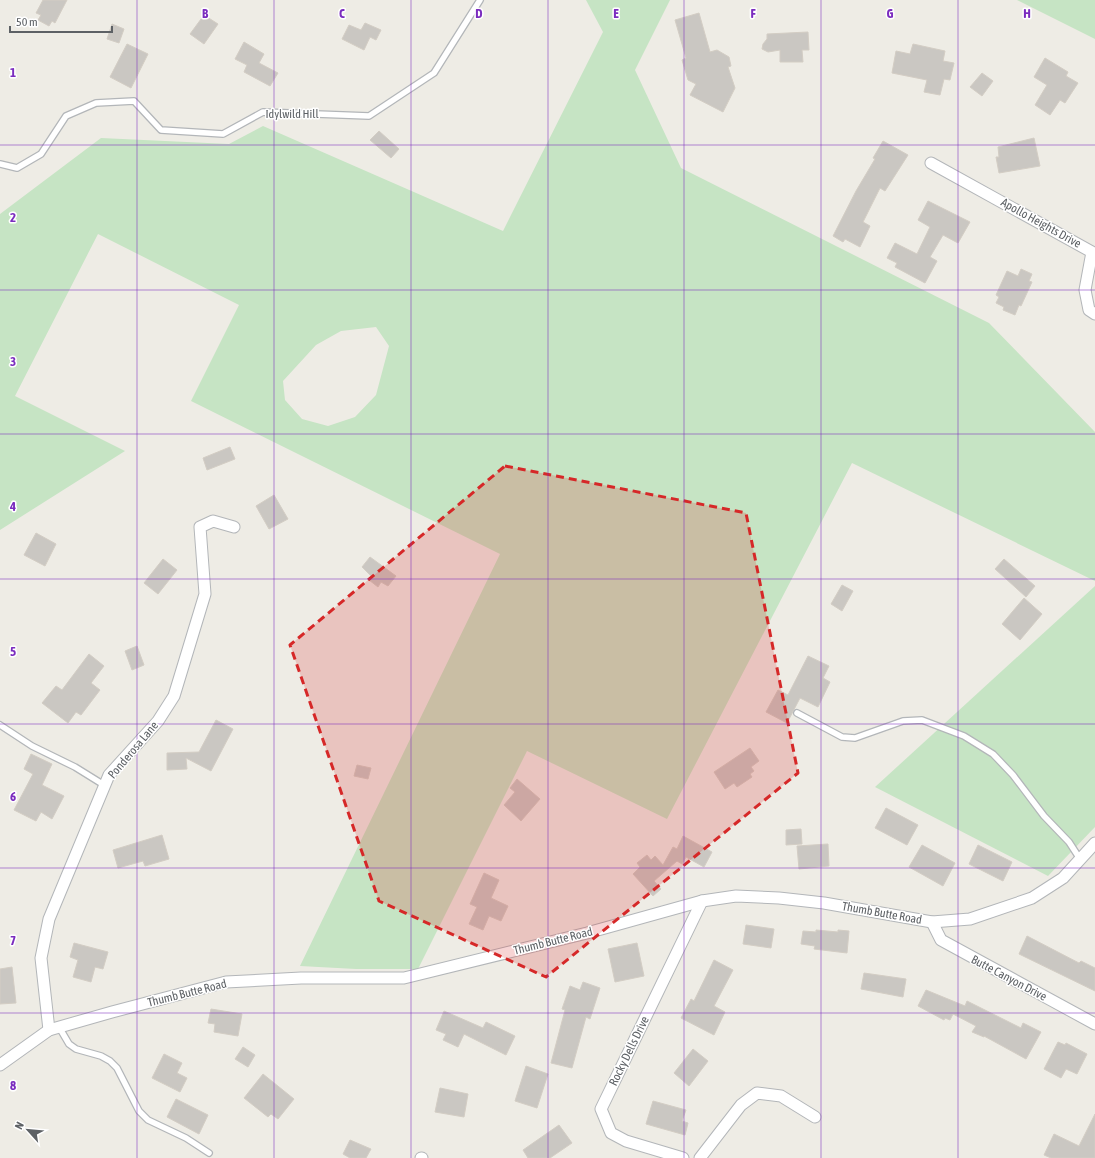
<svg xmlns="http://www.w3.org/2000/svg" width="1095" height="1158" viewBox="0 0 1095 1158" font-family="'Asap Condensed',sans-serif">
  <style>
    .green { fill: #c6e4c4; fill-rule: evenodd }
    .building { fill: #cac7c2; stroke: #d3cdc4 }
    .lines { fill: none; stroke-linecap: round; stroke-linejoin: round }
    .service-casing { stroke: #b3b6b9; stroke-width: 8 }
    .minor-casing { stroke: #b3b6b9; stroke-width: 13 }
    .service { stroke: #fff; stroke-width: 5.5 }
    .minor { stroke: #fff; stroke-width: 11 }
    .marked { fill: #d62828; fill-opacity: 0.2; stroke: #d62828; stroke-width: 3; stroke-dasharray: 8 5; stroke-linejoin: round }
    .grid { fill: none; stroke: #7b2cbf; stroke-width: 1; stroke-opacity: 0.55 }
    .labels { text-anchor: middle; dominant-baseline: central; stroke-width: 3; stroke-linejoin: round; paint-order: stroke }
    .street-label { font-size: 12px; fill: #5d6165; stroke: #fff }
    .grid-label { font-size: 13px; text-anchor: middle; font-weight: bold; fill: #7b2cbf; stroke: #fff; stroke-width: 3; stroke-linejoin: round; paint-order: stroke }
  </style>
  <rect width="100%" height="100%" fill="#eeece5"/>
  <!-- green -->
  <g class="green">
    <path d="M586,0h84l-35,70 46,98 308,155 106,109v149l-243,-118 -185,356 -140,-68 -109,218h-62l-56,-3 200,-412 -309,-153 48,-96 -141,-71 -83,162 110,55 -125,79v-316l101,-76 128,6 34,-18 240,105 100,-199zM376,327l13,19 -13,49 -21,22 -27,9 -26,-7 -17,-19 -2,-19 33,-36 25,-14z"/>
    <path d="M1017,0h78v39z"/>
    <path d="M1095,586v241l-47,49 -173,-89z"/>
  </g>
  <!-- building -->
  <g class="building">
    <path d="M43,0h24l-12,23 -3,-2 -3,5 -11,-6 3,-5 -5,-2z"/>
    <path d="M699,13l11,39 7,-2 12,7 2,9 -3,1 7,21 -12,24 -33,-17 6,-11 -8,-4 -6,-20 4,-2 -11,-38z"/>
    <path d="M204,15l14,9 -14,20 -14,-10z"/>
    <path d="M365,23l16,7 -5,10 -6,-3 -6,13 -22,-11 7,-14 12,5z"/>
    <path d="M112,24l12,5 -5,14 -12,-4z"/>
    <path d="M808,32l1,18h-7l1,12h-23v-12l-12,2 -6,-3 1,-5 4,-5v-5z"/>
    <path d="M244,42l20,12 -5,9 19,10 -8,13 -26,-14 3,-7 -12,-6z"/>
    <path d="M127,44l21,10 -17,34 -21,-11z"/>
    <path d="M913,44l32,7 -2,10 11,2 -4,17 -6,-1 -4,16 -16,-3 3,-12 -35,-7 4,-22 14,3z"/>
    <path d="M1045,58l23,14 -2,4 12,7 -13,20 -5,-3 -10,15 -15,-10 12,-20 -13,-8z"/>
    <path d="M982,73l11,8 -11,15 -12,-9z"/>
    <path d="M379,131l20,18 -8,9 -21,-18z"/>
    <path d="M1034,138l6,28 -41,7 -3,-16h3l-1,-10z"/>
    <path d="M883,141l25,14 -23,36 -5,-3 -17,34 7,4 -10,21 -15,-8 -2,3 -10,-6 23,-45 19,-32 -2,-1z"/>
    <path d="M928,201l42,21 -12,21 -15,-8 -13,22 7,4 -12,22 -30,-16 2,-4 -10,-5 8,-15 22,11 13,-27 -12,-7z"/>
    <path d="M1021,269l11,5 -3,7 3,1 -11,24 -2,-1 -4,10 -12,-5 1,-3 -8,-4 3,-6 -3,-2 11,-24 11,5z"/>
    <path d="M230,447l5,12 -28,11 -4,-12z"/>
    <path d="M274,495l14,24 -19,10 -13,-23z"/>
    <path d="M36,533l20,11 -11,22 -21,-11z"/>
    <path d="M370,557l26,19 -8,10 -7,-4 -3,5 -9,-7 3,-3 -10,-10z"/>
    <path d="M163,559l14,11 -19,24 -14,-11z"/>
    <path d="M1004,559l31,27 -9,11 -31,-28z"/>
    <path d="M842,585l11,6 -11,20 -11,-7z"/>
    <path d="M1024,598l18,16 -22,26 -18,-16z"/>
    <path d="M137,646l7,19 -12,5 -7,-19z"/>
    <path d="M89,654l15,12 -13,17 9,7 -19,25 -5,-3 -8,11 -26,-20 14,-17 6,4z"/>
    <path d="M808,656l21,10 -6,12 7,4 -12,25 -18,-9 -13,25 -21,-11 12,-22 10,5z"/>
    <path d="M216,720l17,9 -22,42 -25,-13 1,11 -20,1v-17l32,-1z"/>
    <path d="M750,748l9,13 -8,6 3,4 -4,3 2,3 -15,10 -3,-4 -9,6 -11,-17z"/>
    <path d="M31,754l21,10 -10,21 22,11 -12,23 -11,-7 -5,9 -22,-11 19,-36 -9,-5z"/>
    <path d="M357,765l14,3 -3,11 -14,-3z"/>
    <path d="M517,779l23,20 -19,22 -17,-16 11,-13 -5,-4z"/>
    <path d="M886,808l32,17 -11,20 -32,-17z"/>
    <path d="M801,829l1,15 -16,1v-15z"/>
    <path d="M162,835l7,24 -24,7 -2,-5 -25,7 -5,-18z"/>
    <path d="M683,836l29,16 -8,15 -18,-10 -4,7 -5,-3 -23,20 7,8 -8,7 -20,-22 7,-7 -3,-4 10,-8 4,5 4,-4 8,9 10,-18 4,2z"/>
    <path d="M828,844l1,22 -30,3 -2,-23z"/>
    <path d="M922,845l33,18 -12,23 -34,-19z"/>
    <path d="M978,845l34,17 -9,19 -34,-17z"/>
    <path d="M484,873l15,7 -8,18 17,8 -7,15 -12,-5 -6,14 -14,-6 8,-17 -7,-3z"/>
    <path d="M746,925l28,4 -3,19 -28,-4z"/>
    <path d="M816,930l22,2v-2l11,1 -2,22 -33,-4 1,-3 -14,-2 2,-13 13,1z"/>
    <path d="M1027,936l52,27 2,-2 14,7v23l-76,-37z"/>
    <path d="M74,943l34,9 -5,17 -8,-2 -4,15 -18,-5 5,-17 -8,-3z"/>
    <path d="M637,943l7,33 -29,6 -7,-33z"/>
    <path d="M714,960l19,10 -19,36 11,6 -11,23 -33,-17 10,-19 3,2z"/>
    <path d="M12,967l4,36 -16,1v-35z"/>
    <path d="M864,973l42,6 -3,18 -42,-8z"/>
    <path d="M583,982l17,6 -10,31 -4,-2 -14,51 -21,-5 14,-53 -3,-1 8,-23 10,4z"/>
    <path d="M926,990l39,16 2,-5 54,27 2,-5 18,9 -15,27 -42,-23v1l-12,-5 4,-6 -23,-12 -3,6 -5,-2 -1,2 -26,-14z"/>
    <path d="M211,1009l31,5 -4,22 -24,-4 1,-8 -7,-1z"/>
    <path d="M444,1011l39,17 3,-6 29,14 -9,19 -42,-21 -6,13 -15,-7 3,-6 -10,-4z"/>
    <path d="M1058,1042l7,3 1,-2 21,11 -10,20 -11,-5 -5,9 -17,-9z"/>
    <path d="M243,1047l12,8 -7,12 -13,-8z"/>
    <path d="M693,1049l15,12 -19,25 -15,-13z"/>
    <path d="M164,1054l18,9 -5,10 10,5 -7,14 -28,-14z"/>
    <path d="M526,1066l22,8 -11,34 -22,-7z"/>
    <path d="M263,1074l31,25 -16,20 -7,-5 -3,3 -24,-19z"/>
    <path d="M440,1088l28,6 -4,23 -29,-5z"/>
    <path d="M176,1099l32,16 -9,19 -32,-17z"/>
    <path d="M653,1101l33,9 -4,11 6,2 -3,12 -39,-11z"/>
    <path d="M1095,1114v44h-44l-7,-3 10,-21 25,12z"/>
    <path d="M559,1125l13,18 -22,15h-22l-5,-8z"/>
    <path d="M350,1140l21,9 -5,9h-16l-7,-4z"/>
  </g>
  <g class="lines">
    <!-- service casing -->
    <g class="service-casing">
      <g id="service">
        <path d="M0,164l17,4 24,-14 25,-38 30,-13 38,-2 27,29 62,4 40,-22 106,4 65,-43 46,-73"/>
        <path d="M797,713l45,24 13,1 48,-17 19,-1 42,16 29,18 20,21 31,41 25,26 11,17"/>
        <path d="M0,725l32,21 43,21 29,18"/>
        <path d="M59,1027l10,17 7,5 25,7 9,5 7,7 22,43 9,9 38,18 23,15"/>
      </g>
    </g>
    <!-- minor casing -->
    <g class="minor-casing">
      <g id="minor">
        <path d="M931,163l161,89 -7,38 4,20 6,4"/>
        <path d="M932,922l9,18 154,84"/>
        <path d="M49,1030l-8,-72 8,-39 60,-144 49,-54 16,-25 31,-102 -5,-67 13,-6 21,6"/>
        <path d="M0,1065l49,-35 63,-18 114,-30 75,-4h103l183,-45 115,-32 34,-5 43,2 45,5 108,19 38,-3 62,-21 31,-20 32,-35"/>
        <path d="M421,1158h1"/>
        <path d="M683,1158l-57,-17 -15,-8 -10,-24 101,-208"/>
        <path d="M700,1158l41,-53 16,-12 24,3 34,21"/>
      </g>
    </g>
    <!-- service -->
    <use href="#service" class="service"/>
    <!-- minor -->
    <use href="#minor" class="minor"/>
  </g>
  <!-- marked area -->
  <path class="marked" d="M505,466l241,47 52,260 -252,204 -167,-76 -89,-256z"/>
  <!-- grid -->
  <path class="grid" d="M137,0v1158M274,0v1158M411,0v1158M548,0v1158M684,0v1158M821,0v1158M958,0v1158M0,145h1095M0,290h1095M0,434h1095M0,579h1095M0,724h1095M0,868h1095M0,1013h1095"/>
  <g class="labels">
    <!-- street labels -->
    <g class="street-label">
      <text x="292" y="114">Idylwild Hill</text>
      <text transform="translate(1041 223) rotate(29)">Apollo Heights Drive</text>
      <text transform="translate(133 750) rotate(-50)">Ponderosa Lane</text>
      <text transform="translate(882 913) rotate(10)">Thumb Butte Road</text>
      <text transform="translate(553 941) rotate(-14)">Thumb Butte Road</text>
      <text transform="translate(1009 978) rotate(28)">Butte Canyon Drive</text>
      <text transform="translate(187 993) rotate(-14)">Thumb Butte Road</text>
      <text transform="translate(629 1051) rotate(-64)">Rocky Dells Drive</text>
    </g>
  </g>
  <g class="grid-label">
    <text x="205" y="18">B</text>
    <text x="342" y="18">C</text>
    <text x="479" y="18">D</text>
    <text x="616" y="18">E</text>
    <text x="753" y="18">F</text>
    <text x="890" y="18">G</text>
    <text x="1027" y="18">H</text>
    <text x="13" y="77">1</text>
    <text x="13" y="222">2</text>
    <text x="13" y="366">3</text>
    <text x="13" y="511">4</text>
    <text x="13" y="656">5</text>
    <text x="13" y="801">6</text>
    <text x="13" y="945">7</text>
    <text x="13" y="1090">8</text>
  </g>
  <!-- north arrow -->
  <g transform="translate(28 1130) rotate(297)" stroke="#ffffff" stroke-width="3" paint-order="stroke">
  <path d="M0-3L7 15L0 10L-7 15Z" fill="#5d6165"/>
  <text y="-6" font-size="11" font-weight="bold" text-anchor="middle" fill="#5d6165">N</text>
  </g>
  <!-- scale -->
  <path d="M10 26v6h102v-6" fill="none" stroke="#5d6165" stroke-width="2"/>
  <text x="16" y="26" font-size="12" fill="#5d6165" stroke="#ffffff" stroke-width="3" paint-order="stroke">50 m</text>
</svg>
